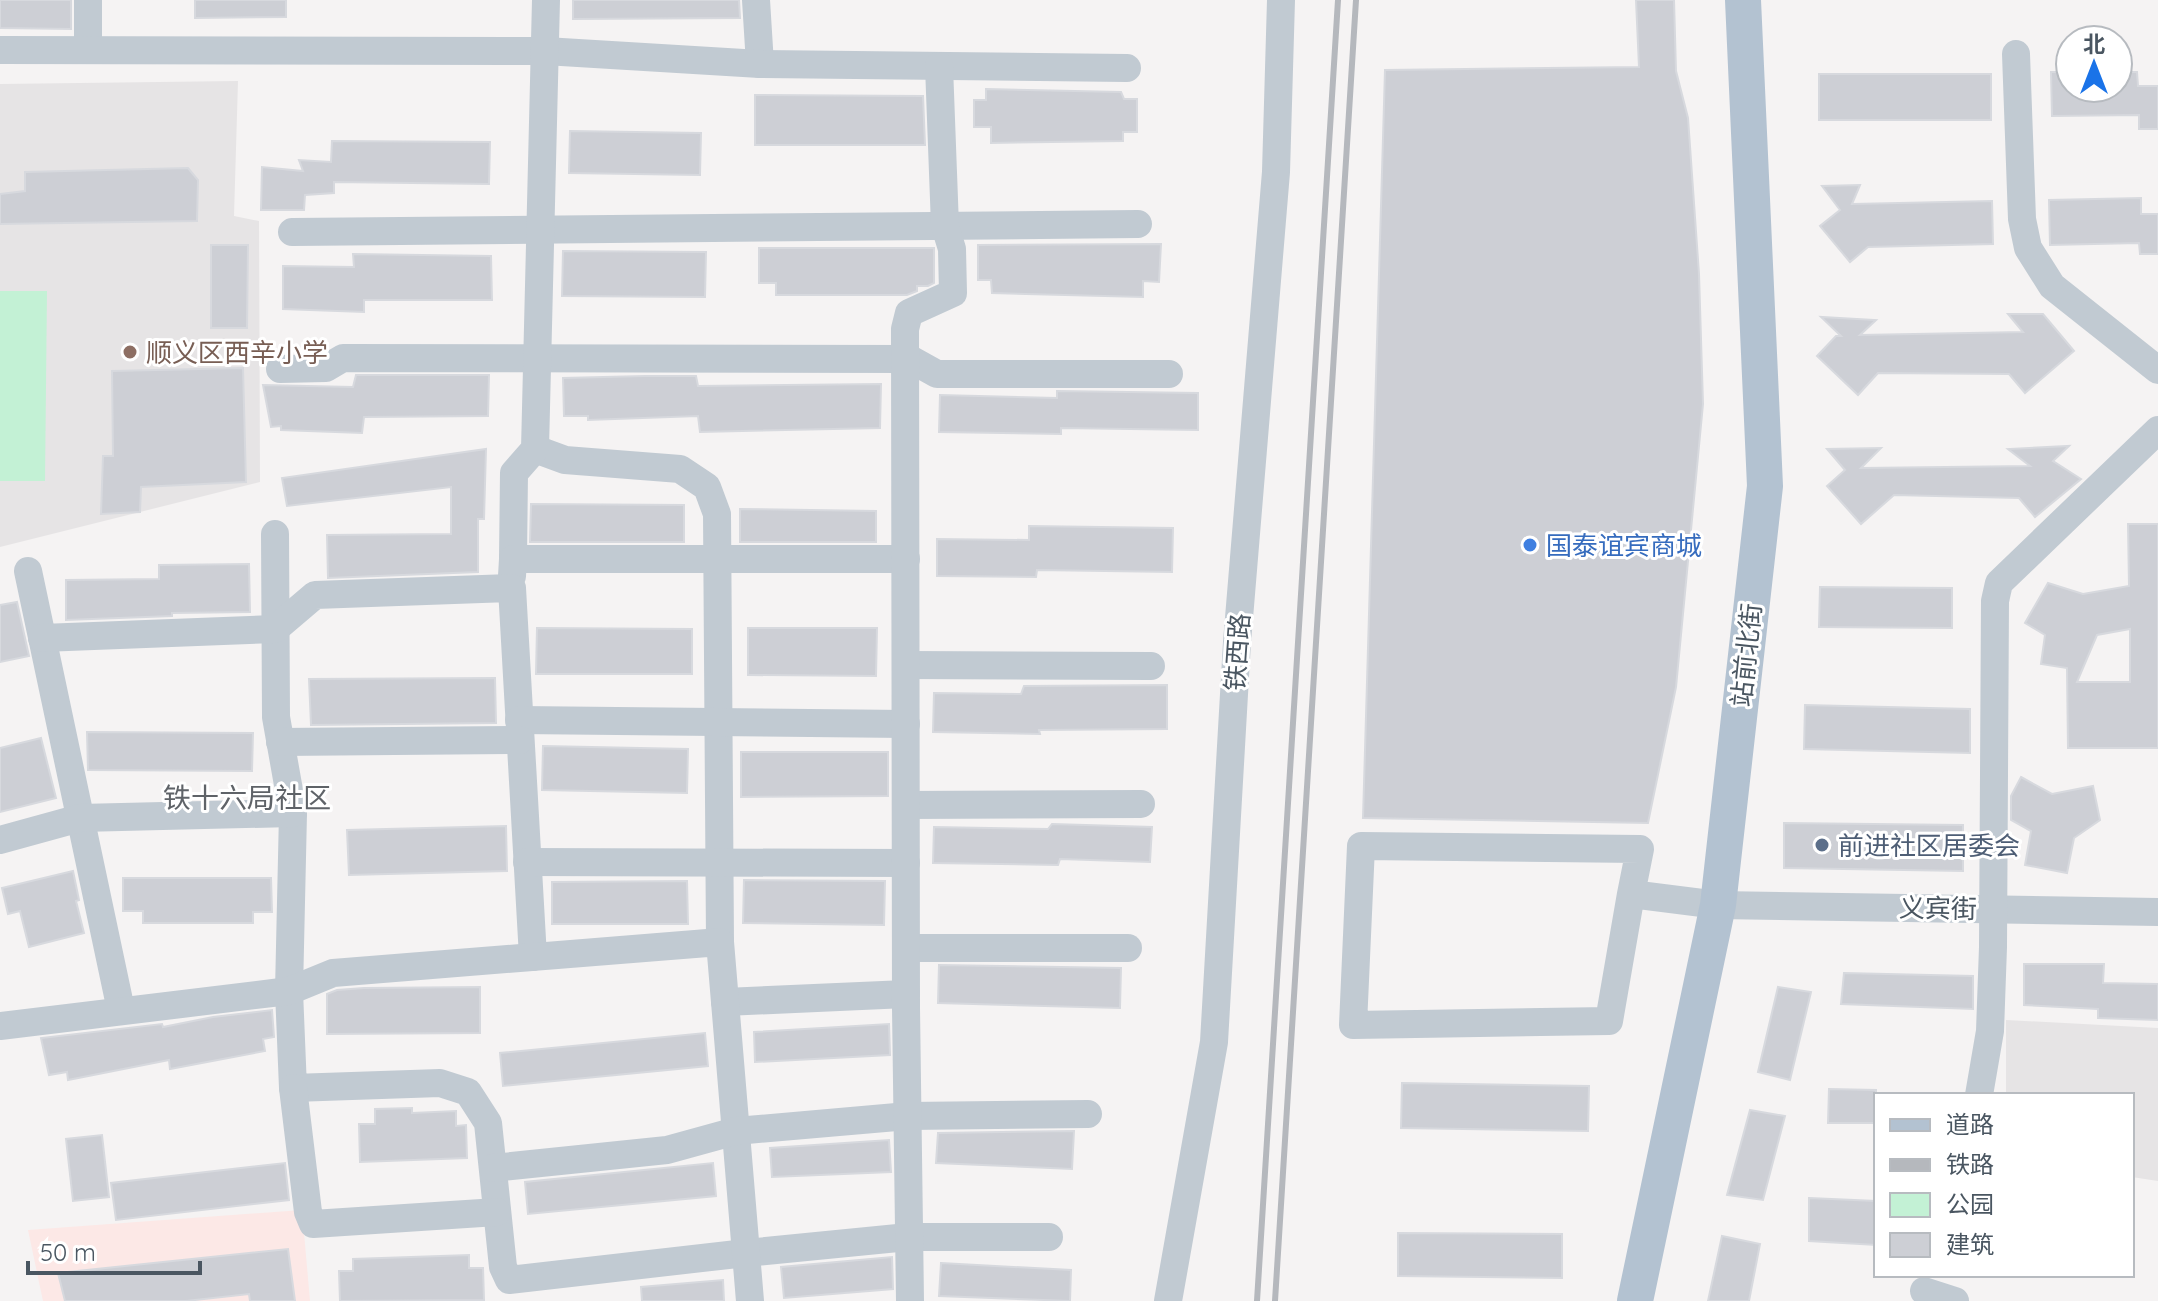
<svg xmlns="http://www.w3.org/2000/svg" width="2158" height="1301" viewBox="0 0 2158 1301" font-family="Quicksand,'Noto Sans SC',sans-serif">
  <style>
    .education { fill: #e6e4e5 }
    .medical { fill: #fce8e6 }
    .green { fill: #c3f1d5 }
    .building { fill: #cdcfd5; stroke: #d7d9de; stroke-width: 2; fill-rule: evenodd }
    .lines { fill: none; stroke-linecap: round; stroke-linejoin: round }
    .minor { stroke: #c1cad2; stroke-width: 28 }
    .major { stroke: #b3c2d1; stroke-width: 36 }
    .rail { stroke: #b5b8bd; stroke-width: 6 }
    .education-dot { fill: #8d6e63; stroke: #fff; stroke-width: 3 }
    .shop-dot { fill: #3f7fe0; stroke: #fff; stroke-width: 3 }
    .service-dot { fill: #5c6f8a; stroke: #fff; stroke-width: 3 }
    .labels { text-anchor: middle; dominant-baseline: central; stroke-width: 6; stroke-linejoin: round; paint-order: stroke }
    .education-label { font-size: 26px; fill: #785e54; stroke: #fff; text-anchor: start }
    .shop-label { font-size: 26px; fill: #366cbe; stroke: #fff; text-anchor: start }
    .street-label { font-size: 26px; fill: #4a5661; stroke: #fff }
    .service-label { font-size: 26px; fill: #4e5e75; stroke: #fff; text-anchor: start }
    .neighbourhood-label { font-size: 28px; fill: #5f6368; stroke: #fff }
  </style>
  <rect width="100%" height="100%" fill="#f5f3f3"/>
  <!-- education -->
  <g class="education">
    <path d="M238,81l-4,135 25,5 1,261 -260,65v-463z"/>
    <path d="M2006,1020l152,8v153l-26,-4v-82h-126z"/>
  </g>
  <!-- medical -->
  <path class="medical" d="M302,1210l8,91h-267l-15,-71z"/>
  <!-- green -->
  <path class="green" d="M0,291h47l-2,190h-45z"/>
  <!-- building -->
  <g class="building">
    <path d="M0,0h71v29l-71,-1z"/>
    <path d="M195,0h91v17l-91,1z"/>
    <path d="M573,0h166l1,18 -167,1z"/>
    <path d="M1636,0h38l2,71 12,47 11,156 4,130 -27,283 -28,136 -285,-5 22,-748 254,-3z"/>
    <path d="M2051,72h19v16h48v-16h19l1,14h20v43h-19v-14l-87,1z"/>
    <rect x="1819" y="74" width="172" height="46"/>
    <path d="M986,89l135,3 3,7h13v33h-14v9l-132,2v-16h-17v-27h12z"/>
    <path d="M755,95l168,1 2,49h-170z"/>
    <path d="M570,131l131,2 -1,42 -131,-2z"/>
    <path d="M332,141l158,1 -1,42 -155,-2v11l-29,2 -1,15h-43l1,-43 41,4 -4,-11 32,2z"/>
    <path d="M188,168l10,12 -1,41 -197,3v-30l25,-3v-19z"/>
    <path d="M1860,185l-8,19 140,-3 1,43 -125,3 -18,15 -30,-36 20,-16 -18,-24z"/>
    <path d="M2141,198v16h17v40h-18l-1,-11 -89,2 -1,-45z"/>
    <path d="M1161,244l-2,38 -16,-1v16l-151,-4 -1,-13h-13v-35z"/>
    <path d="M211,245h37l-1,83h-36z"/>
    <path d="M759,248h175v35l-6,3h-11v5l-10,4h-131v-12h-17z"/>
    <path d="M563,251l143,1 -1,45 -143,-1z"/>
    <path d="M353,254l138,2 1,44h-128v12l-81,-3v-43l71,1z"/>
    <path d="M2008,314h35l31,37 -49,42 -16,-19 -131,-1 -20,22 -41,-39 19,-20h5l-20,-19 55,3 -16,15 163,-3z"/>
    <path d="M243,368l3,114 -105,5 -1,25 -39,2 2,-58h10l-1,-85z"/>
    <path d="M356,375h133l-1,41 -124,1 -2,16 -81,-3v-4l-10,1 -8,-42 90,2z"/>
    <path d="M645,376h51l2,10 183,-2 -1,44 -180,4 -2,-16 -110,4v-4h-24l-1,-38z"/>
    <path d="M1057,391l141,2v37l-137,-2v6l-122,-2 1,-37 117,3z"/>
    <path d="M2069,446l-16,15 28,18 -46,38 -16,-19 -125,-3 -33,29 -34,-38 18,-16 -18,-21 54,-1 -20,20 169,-2 -22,-17z"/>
    <path d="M486,449l-2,70h-6v53l-150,6 -1,-43 124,-1v-47l-164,19 -5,-28z"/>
    <path d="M531,504l153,1v37h-154z"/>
    <path d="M740,509l136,2v31h-136z"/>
    <path d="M2128,524h30v224h-90l-1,-80 -26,-4 4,-29 -20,-12 23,-40 35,11 46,-8zM2130,629v53h-53l20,-47z"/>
    <path d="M1029,526l144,2 -1,44 -135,-2 -1,7 -99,-1v-37l92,1z"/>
    <path d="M249,564l1,48 -78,1v3l-106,4v-40l93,-1v-14z"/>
    <path d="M1820,587l132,1v40l-133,-1z"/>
    <path d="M17,602l12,54 -29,6v-57z"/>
    <path d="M537,628l155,1v45h-156z"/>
    <path d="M748,628h129l-1,48 -128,-1z"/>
    <path d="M495,678l1,45 -185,2 -2,-46z"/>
    <path d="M1167,685v44l-128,1 1,4 -107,-2 1,-39 87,1 3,-8z"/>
    <path d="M1805,705l165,4v44l-166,-4z"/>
    <path d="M87,732l166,1 -1,38 -164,-1z"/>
    <path d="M41,738l15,60 -56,14v-64z"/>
    <path d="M543,746l145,3 -1,44 -145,-3z"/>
    <path d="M741,752h147v44l-147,1z"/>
    <path d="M2021,777l31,17 41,-8 7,34 -26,18 -7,35 -42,-8 6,-34 -20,-11v-24z"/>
    <path d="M1784,823l179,2v46l-179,-3z"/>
    <path d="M1052,824l100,3 -2,35 -90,-3 -2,6 -125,-2 1,-36 114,2z"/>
    <path d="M506,826l1,45 -158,4 -2,-45z"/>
    <path d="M73,871l6,29 -3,1 8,32 -55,14 -9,-36 -12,3 -6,-26z"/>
    <path d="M123,878h148l1,34h-19v11h-110v-12h-20z"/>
    <path d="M744,880l141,1 -1,44 -141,-2z"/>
    <path d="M687,881l1,43h-136v-42z"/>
    <path d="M2024,964h80l-1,19 55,1v36l-60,-2v-9l-74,-4z"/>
    <path d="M939,965l182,3 -1,40 -182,-5z"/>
    <path d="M1844,973l129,3v33l-132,-5z"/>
    <path d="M480,987v46l-153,1v-40l10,-4 27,-2z"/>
    <path d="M1778,987l33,5 -21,88 -32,-8z"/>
    <path d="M272,1010l2,27 -11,2 2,12 -95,18 -1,-9 -101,20 -1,-8 -18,3 -8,-37 121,-14 1,3 50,-10z"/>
    <path d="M889,1024l1,31 -135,7 -1,-30z"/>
    <path d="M705,1033l3,33 -205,20 -3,-33z"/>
    <path d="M1402,1083l187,3 -1,45 -187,-3z"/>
    <path d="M1829,1089l47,1v33h-48z"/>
    <path d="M412,1108v5l44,-2v15l10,-1 1,33 -107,4 -1,-38h16v-15z"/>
    <path d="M1750,1110l35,6 -22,84 -36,-5z"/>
    <path d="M1074,1131l-2,38 -136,-6 2,-30z"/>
    <path d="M102,1135l7,62 -36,4 -7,-62z"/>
    <path d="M889,1140l2,32 -119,5 -2,-29z"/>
    <path d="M285,1163l4,37 -173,20 -5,-37z"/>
    <path d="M713,1163l3,33 -188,18 -3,-32z"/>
    <path d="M1809,1198l67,3v44l-67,-4z"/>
    <path d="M1398,1233l164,1v44l-164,-2z"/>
    <path d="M1722,1236l38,8 -11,57h-41z"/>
    <path d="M288,1249l7,52h-45l-1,-7 -63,7h-121l-7,-28z"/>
    <path d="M469,1255v13h14l1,32 -144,1 -1,-30h14v-12z"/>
    <path d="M892,1257l1,32 -109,9 -3,-31z"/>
    <path d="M941,1263l130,7 -1,31 -131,-5z"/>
    <path d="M723,1280l1,21h-82l-1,-14z"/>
  </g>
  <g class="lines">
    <!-- minor -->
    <g class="minor">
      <path d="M88,0v49"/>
      <path d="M756,0l4,64"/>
      <path d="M0,50l545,1 215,13 367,4"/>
      <path d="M2016,54l6,165 6,29 24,38 106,84"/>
      <path d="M292,232l846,-8"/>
      <path d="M280,369l46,-1 17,-10 567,1 27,15h232"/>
      <path d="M535,449l30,11 115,9 27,18 10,27 3,428"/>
      <path d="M275,534l1,183 17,96 -4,178 4,97 147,-5 28,9 20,31 15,144 6,13 237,-27 162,-16h141"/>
      <path d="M513,559l1,-86 21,-24 11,-449"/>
      <path d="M28,571l93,439"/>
      <path d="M512,576l1,-17h393"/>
      <path d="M42,638l233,-9 40,-34 197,-7 21,369"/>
      <path d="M906,665l245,1"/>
      <path d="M519,720l387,4"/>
      <path d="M280,742l240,-2"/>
      <path d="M906,805l235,-1"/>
      <path d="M0,840l80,-22 213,-5"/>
      <path d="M527,862l379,1"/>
      <path d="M1631,894l-22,127 -256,4 8,-179 279,3 -9,45 87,11 440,7"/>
      <path d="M906,948h222"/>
      <path d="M725,1002l181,-8"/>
      <path d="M0,1026l289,-35 44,-18 387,-31 30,359"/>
      <path d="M293,1088l15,124 5,12 184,-12"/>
      <path d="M1979,1095l11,-64 3,-84 2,-346 4,-18 159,-153"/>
      <path d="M493,1168l174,-18 69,-19 172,-15 180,-2"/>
      <path d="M1924,1291l31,10"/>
      <path d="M910,1301l-4,-293 -1,-679 4,-16 44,-20 -1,-44 -7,-23 -6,-160"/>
      <path d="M1168,1301l46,-259 23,-400 39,-470 5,-172"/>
    </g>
    <!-- major -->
    <path class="major" d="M1635,1301l83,-396 47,-419 -22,-486"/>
    <!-- rail -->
    <g class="rail">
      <path d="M1257,1301l81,-1301"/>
      <path d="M1275,1301l81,-1301"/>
    </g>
  </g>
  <!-- markers -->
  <circle class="education-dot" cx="130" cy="352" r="8"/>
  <circle class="shop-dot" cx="1530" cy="545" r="8"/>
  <circle class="service-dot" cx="1822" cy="845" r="8"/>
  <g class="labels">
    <!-- education labels -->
    <g class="education-label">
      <text x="146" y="352">顺义区西辛小学</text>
    </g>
    <!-- shop labels -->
    <g class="shop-label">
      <text x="1546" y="545">国泰谊宾商城</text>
    </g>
    <!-- street labels -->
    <g class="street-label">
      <text transform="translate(1237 652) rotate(-86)">铁西路</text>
      <text transform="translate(1746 655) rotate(-84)">站前北街</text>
      <text transform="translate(1938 908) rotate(1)">义宾街</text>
    </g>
    <!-- service labels -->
    <g class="service-label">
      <text x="1838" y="845">前进社区居委会</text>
    </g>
    <!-- neighbourhood labels -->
    <g class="neighbourhood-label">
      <text x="247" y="797">铁十六局社区</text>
    </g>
  </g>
  <!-- legend -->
  <rect x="1874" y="1093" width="260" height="184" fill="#ffffff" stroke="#b7bbc0" stroke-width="2"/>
  <rect x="1890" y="1119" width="40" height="12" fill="#b3c2d1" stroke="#b7bbc0" stroke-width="2"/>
  <text x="1946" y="1133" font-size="24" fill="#4a5661">道路</text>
  <rect x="1890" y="1159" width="40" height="12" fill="#b5b8bd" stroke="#b7bbc0" stroke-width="2"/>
  <text x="1946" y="1173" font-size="24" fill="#4a5661">铁路</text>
  <rect x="1890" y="1193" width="40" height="24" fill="#c3f1d5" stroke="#b7bbc0" stroke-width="2"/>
  <text x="1946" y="1213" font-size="24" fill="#4a5661">公园</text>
  <rect x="1890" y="1233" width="40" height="24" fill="#cdcfd5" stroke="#b7bbc0" stroke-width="2"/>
  <text x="1946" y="1253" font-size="24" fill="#4a5661">建筑</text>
  <!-- north arrow -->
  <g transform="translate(2094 64)"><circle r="38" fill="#ffffff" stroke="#b7bbc0" stroke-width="2"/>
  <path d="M0-6L14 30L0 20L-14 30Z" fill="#1a73e8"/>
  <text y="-12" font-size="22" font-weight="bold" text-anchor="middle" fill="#4a5661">北</text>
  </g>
  <!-- scale -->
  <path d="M28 1261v12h172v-12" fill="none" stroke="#4a5661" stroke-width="4"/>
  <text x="40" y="1261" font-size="24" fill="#4a5661" stroke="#ffffff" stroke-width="6" paint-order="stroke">50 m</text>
</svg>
